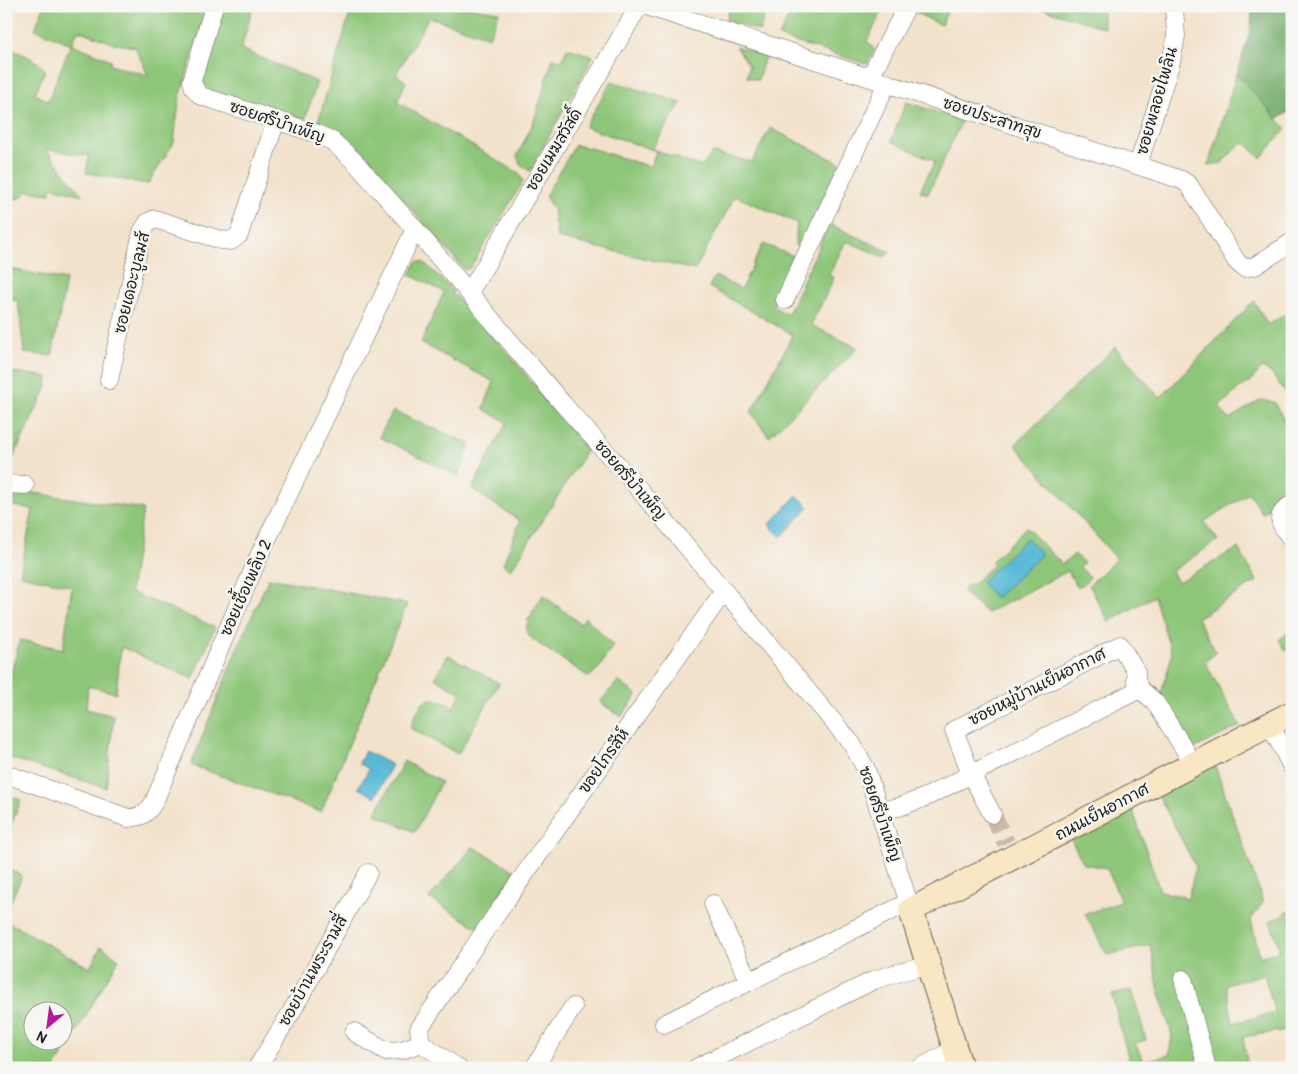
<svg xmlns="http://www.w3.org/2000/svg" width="1298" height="1074" viewBox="0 0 1298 1074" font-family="Pangolin,'Playpen Sans Thai',sans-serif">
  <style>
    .green { fill: #8ec679; stroke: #55714a; fill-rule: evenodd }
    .forest { fill: #72ab69; stroke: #476442 }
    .water { fill: #59b9d7; stroke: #3a6a7a }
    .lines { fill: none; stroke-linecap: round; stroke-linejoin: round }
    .street-tunnel { stroke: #c8baa8; stroke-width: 18; stroke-dasharray: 18 9; stroke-linecap: butt }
    .street-casing { stroke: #676159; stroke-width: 19 }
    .secondary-casing { stroke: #676159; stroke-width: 26 }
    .street { stroke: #fff; stroke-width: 18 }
    .secondary { stroke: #f9e7c3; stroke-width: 24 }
    .labels { text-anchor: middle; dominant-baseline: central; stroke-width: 5; stroke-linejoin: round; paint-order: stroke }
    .street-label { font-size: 16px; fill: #1c1c1c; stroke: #f6f6f2 }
  </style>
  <rect width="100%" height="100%" fill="#f6f6f2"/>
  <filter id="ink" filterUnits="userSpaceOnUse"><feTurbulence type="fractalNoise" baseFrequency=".02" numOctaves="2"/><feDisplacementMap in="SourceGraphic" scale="10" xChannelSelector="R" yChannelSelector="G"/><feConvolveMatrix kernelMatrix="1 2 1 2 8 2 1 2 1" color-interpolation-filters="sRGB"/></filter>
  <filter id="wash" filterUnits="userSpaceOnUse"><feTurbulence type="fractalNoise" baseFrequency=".0096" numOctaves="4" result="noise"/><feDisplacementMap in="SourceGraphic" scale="20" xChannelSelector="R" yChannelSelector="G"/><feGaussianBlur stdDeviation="1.12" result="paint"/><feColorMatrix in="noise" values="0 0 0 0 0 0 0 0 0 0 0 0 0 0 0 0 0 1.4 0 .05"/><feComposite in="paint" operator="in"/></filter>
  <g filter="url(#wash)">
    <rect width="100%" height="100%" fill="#f3e2cb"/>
    <!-- green -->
    <g class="green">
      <path d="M44,6h163l-28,95 -5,41 -26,42 -62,-11 3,-17 -43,-7 36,46 -30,-8 -2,7 -23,-3 -7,8 -14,-3v-147c14,3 31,10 39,21l-10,24 13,7 23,-57 -36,-15zM78,30l35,13 22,4 13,28 -38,-10 1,-5 -39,-16z"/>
      <path d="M220,6h33l-12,43 76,33 -12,37 -95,-25 -11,-9z"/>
      <path d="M352,6h108l39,6 -10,25 -60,-20 -33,57 10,8 -9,20 122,71 4,9 -53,86 -5,2 -76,-86 -25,-26 -46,-36z"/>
      <path d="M730,6h37l-7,25 -34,-10z"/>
      <path d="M795,6h104l-1,2h-14l-17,33 8,9 -8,14 -89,-27z"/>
      <path d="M914,6h36l-9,19 -29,-14z"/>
      <path d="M1034,6h68l2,22z"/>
      <path d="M736,46l29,10 -7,24 -11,-3 2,-11z"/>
      <path d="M567,48l26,8 -63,115 -9,-5 -4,-10 17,-35 19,-63 9,3z"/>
      <path d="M1237,73l49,56 -25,29 -15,-14 -5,-1 -19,20 -14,2z"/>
      <path d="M612,81l69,22 -29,46 50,18 10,-14 40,9 18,-34 70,35 -40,86 -5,-4 2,-22 -62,-27 -40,74 -138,-32 -4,-29 -8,-13 30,-51 15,3 61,19 5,-16 -71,-24z"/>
      <path d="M906,102l56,18 -34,74 -8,-3 15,-30 -44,-20z"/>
      <path d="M829,224l61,28 -6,5 -38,-16 -17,34 5,3 -23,47 47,23 -89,89 -18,-25 42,-77 -84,-48 6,-11 26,13 22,-45 33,13 -23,50 15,7z"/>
      <path d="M419,261l6,2 28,28 -1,4h2l53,57 80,98 -76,120 -8,-6 17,-43 -48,-32 35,-67 -24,-13 11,-27 -73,-39 23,-51 -34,-17 6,-12z"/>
      <path d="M6,268l60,12 -14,76 -28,-3 -6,-53 -12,1z"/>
      <path d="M1254,301l14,24 24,-15v91l-22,-29 -8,-4 -12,14 -9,5 -22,20 10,12 31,-19 14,2 18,32v59l-30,20 -13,-20 -45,29 14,18 -46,31 6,11 60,-34 19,33 -60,37 19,34 -11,10 35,64 -47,23 -33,-51 12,-43 -18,-59 -45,26 -20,-37 28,-26 -102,-114 100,-98 45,51z"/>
      <path d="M14,372l34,5 -1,10 -41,86v-72z"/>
      <path d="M393,411l77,33 -11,32 -80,-39z"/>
      <path d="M11,492h16l116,17 -13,83 85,35 -22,52 -72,-32 -5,46 -28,-7 -2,23 28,7 -8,72 -100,-31v-65l14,-52 43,9 9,-63 -52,-11 13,-66 -20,-3z"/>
      <path d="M1026,527l36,37 13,-10 9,9 -4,4 10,10 -6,7 -7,3 -9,-16 -81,42 -25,-22 8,-8 2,2 21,-20 -2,-3z"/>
      <path d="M269,578l138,26 -86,208 -130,-47 46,-116z"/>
      <path d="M543,595l38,29 4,-7 28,28 -14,23 -10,9 -56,-37 -7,-8 2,-12z"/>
      <path d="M1292,629v18l-6,4 -7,-11z"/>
      <path d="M448,655l51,28 -41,71 -48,-26c5,-10 10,-31 25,-29 6,0 13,6 18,9l8,-15 -26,-15z"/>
      <path d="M618,681l19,14 -16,22 -21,-15z"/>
      <path d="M1213,760l50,142 -12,18 9,37 20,-7 -10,-29 22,-11v119l-49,8 5,31h-117l-19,-73 20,-5 14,50 -11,3 8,18 26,-6 3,-20 -15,-52 -6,-38 -44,10 -22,-41 36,-12 -14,-34 -23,-4 -14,-26 61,-33 29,86 28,7 8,-31 -40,-76zM1264,974l11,39 -42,10 -7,-38z"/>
      <path d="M404,761l37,21 -26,50 -40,-18z"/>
      <path d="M6,795l15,5 -15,38z"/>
      <path d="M473,847l42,24 -37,57 -49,-30z"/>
      <path d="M6,868l16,8 -16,36z"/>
      <path d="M6,921l84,47 11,-22 18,13 -64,109h-49zM32,1012h30v30h-30z"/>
    </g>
    <!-- forest -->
    <path class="forest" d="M1252,6h40v104l-15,9 -40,-45 14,-46z"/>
    <!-- water -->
    <g class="water">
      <path d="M797,495l12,12 -28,30 -12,-12z"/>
      <path d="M1027,538l15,16 -46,44 -15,-16z"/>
      <path d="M365,751l27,14 -17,32 -17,-9 11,-19 -10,-6z"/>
    </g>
  </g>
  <g filter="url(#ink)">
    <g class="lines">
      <!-- street-tunnel -->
      <path class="street-tunnel" d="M992,814l14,29"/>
      <!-- street casing -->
      <g class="street-casing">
        <g id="street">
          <path d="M214,6l-22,75 2,7 7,8 114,37 17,8 21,19 62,69 147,174 70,78 220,263 14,25 45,141"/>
          <path d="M646,6l172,55 364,119 7,5 48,77 7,6 11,-2 37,-24"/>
          <path d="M870,77l37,-71"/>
          <path d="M1138,165l33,-103 5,-26 -2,-30"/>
          <path d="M469,293l170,-287"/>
          <path d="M785,300l102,-217"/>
          <path d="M109,380l33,-148 6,-10 7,-3 66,21 10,1 8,-6 37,-115"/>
          <path d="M6,484l19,1"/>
          <path d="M1292,504c-20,13 -11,20 0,36"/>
          <path d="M1270,724l22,43"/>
          <path d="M6,774l122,44c14,-1 19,-4 26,-16l106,-248 155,-325"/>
          <path d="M880,811l19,-4 27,-10 214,-108 15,13 38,61"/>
          <path d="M992,814l-21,-40 -17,-44 166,-85 16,27v8l4,9"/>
          <path d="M713,904l36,78"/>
          <path d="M1183,979l24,89"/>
          <path d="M664,1024l245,-122"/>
          <path d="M354,1032l32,19 16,-1 19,-7"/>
          <path d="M257,1068l35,-57 76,-138"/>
          <path d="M458,1068l-37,-25 -2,-14 65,-97 240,-341"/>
          <path d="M534,1068l39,-61"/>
          <path d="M696,1068l178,-88 54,-16"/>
          <path d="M920,1068l35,-19"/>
        </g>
      </g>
      <!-- secondary casing -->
      <g class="secondary-casing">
        <path id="secondary" d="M961,1068l-50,-158 381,-197"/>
      </g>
      <!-- street -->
      <use href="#street" class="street"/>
      <!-- secondary -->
      <use href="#secondary" class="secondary"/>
    </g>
  </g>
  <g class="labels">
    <!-- street labels -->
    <g class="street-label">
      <text transform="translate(1157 101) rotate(-74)">ซอยพลอยไพลิน</text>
      <text transform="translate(992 118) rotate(18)">ซอยประสาทสุข</text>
      <text transform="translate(277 122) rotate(19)">ซอยศรีบำเพ็ญ</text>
      <text transform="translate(554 150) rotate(-59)">ซอยเมฆสวัสดิ์</text>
      <text transform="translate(132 283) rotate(-76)">ซอยเดอะบูลมส์</text>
      <text transform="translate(630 480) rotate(49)">ซอยศรีบำเพ็ญ</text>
      <text transform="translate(246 588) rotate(-66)">ซอยเชื้อเพลิง 2</text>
      <text transform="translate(1037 687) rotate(-27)">ซอยหมู่บ้านเย็นอากาศ</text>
      <text transform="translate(604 761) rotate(-55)">ฃอยโกรสีห์</text>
      <text transform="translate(1102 812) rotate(-28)">ถนนเย็นอากาศ</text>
      <text transform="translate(880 814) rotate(71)">ซอยศรีบำเพ็ญ</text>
      <text transform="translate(313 971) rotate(-61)">ซอยบ้านพระรามสี่</text>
    </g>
  </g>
  <!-- margin -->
  <rect width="1298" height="1074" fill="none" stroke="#f6f6f2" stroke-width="25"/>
  <!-- north arrow -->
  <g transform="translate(48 1026) rotate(209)"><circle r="24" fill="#f6f6f2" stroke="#9f9f9c"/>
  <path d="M0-4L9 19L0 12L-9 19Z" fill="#b5179e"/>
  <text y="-8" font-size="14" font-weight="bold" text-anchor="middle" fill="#1c1c1c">N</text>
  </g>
</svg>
